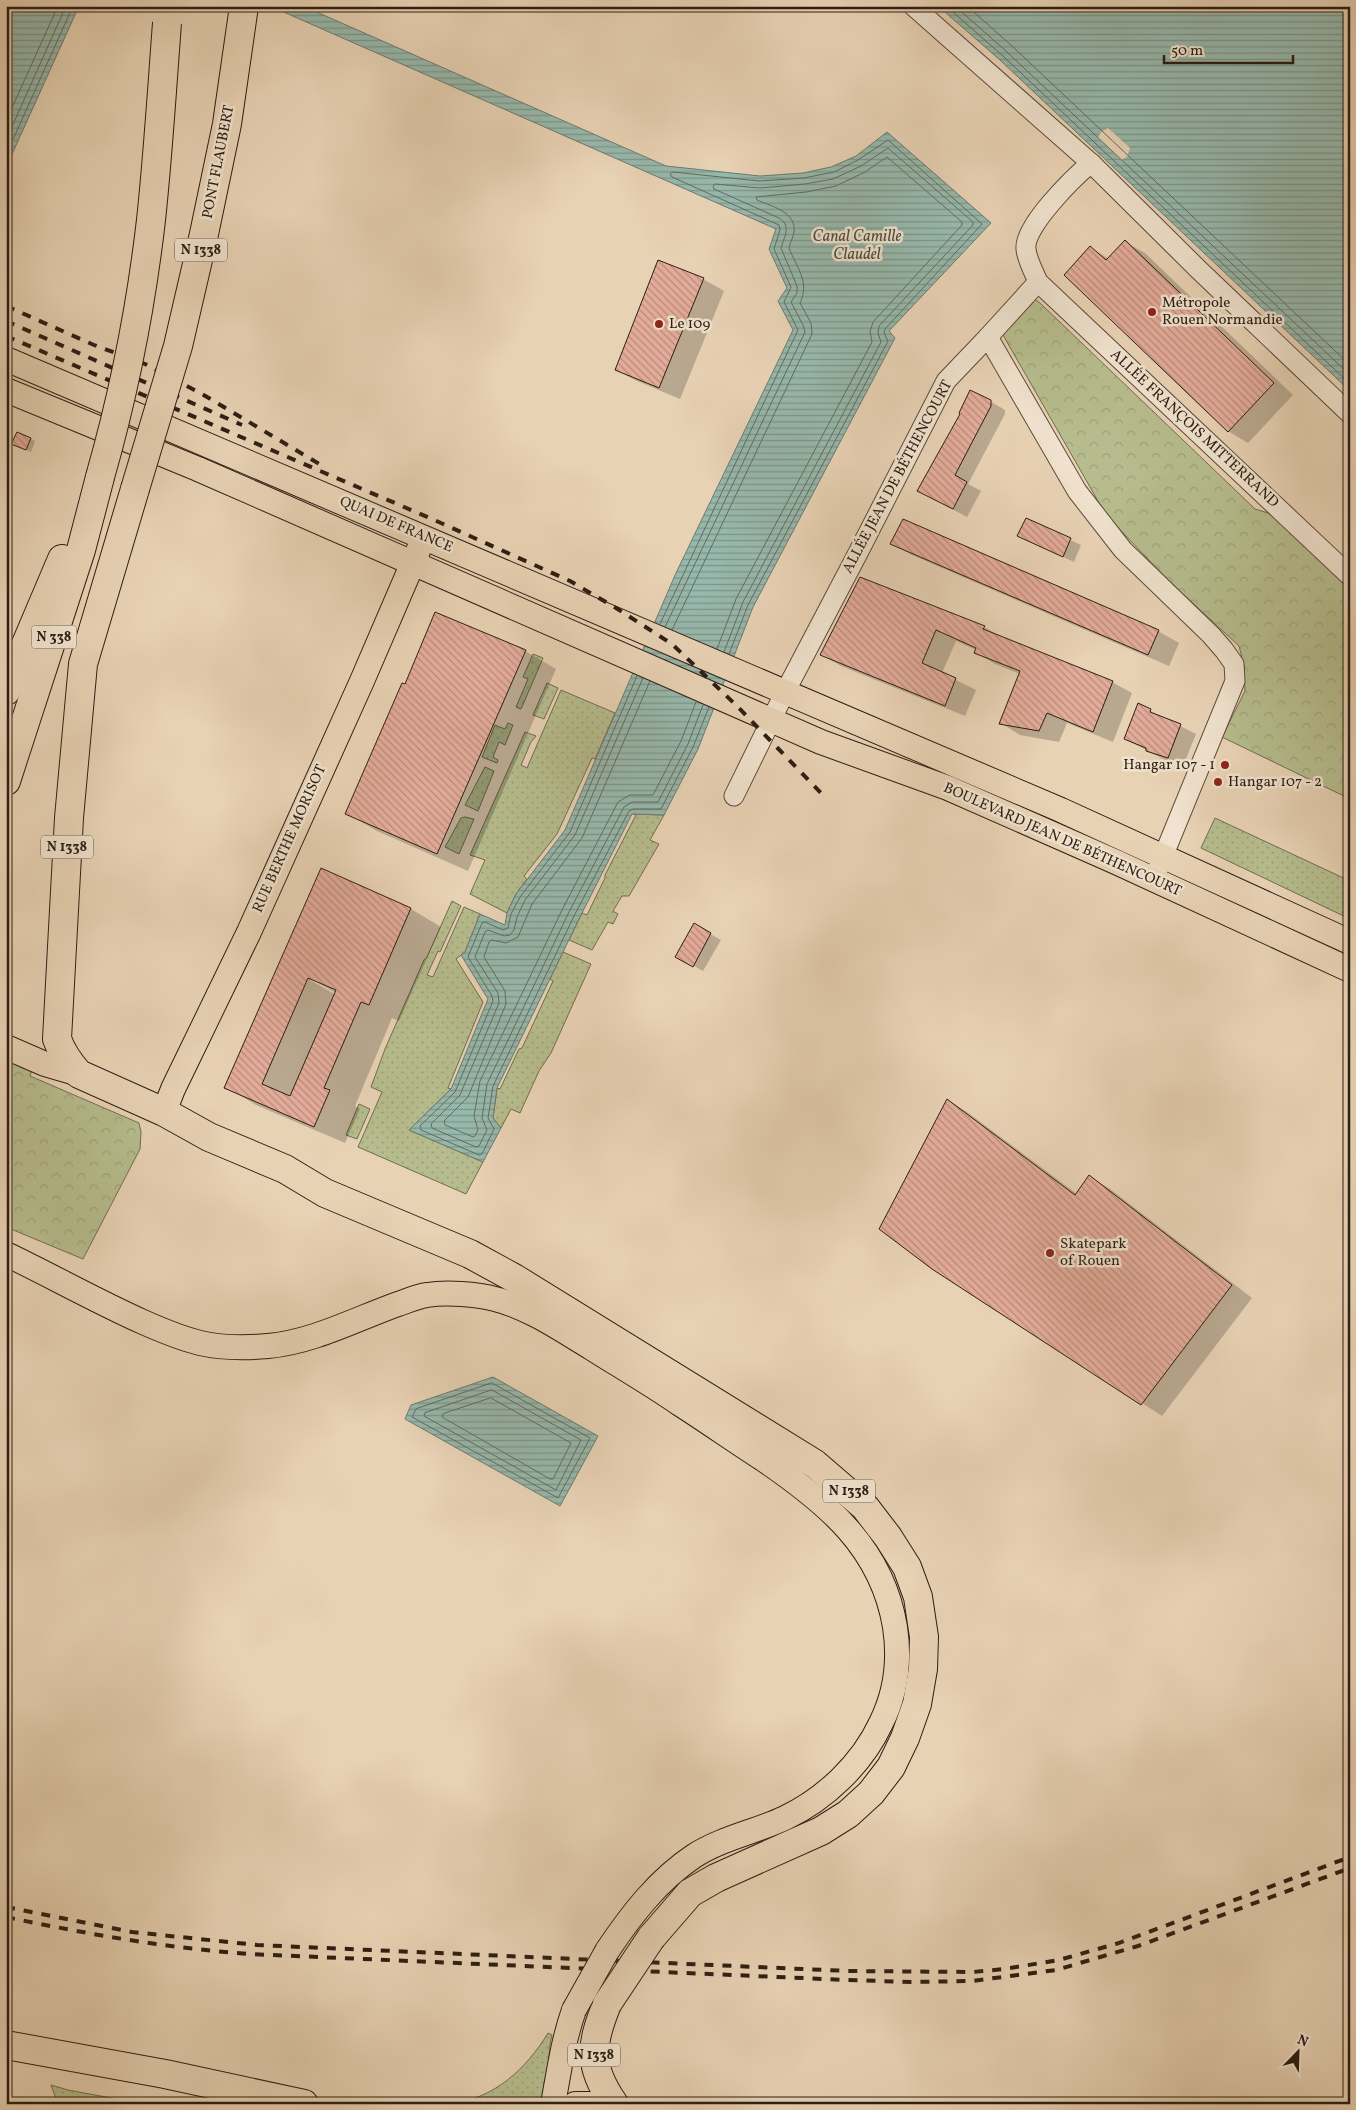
<svg xmlns="http://www.w3.org/2000/svg" width="1356" height="2110" viewBox="0 0 1356 2110" font-family="Vollkorn,serif">
  <style>
    .grass { fill: url(#grass-dots); stroke: #716d50 }
    .park { fill: url(#park-crowns); stroke: #716d50 }
    .water { fill: url(#water-rules); stroke: #6c7a6f }
    .pier { fill: #e8d2b4 }
    .shadow { fill: #0003; fill-rule: evenodd }
    .lines { fill: none; stroke-linecap: round; stroke-linejoin: round }
    .shore { stroke: #626b60; stroke-width: 1 }
    .building { fill: url(#building-back-hatch); stroke: #2c1e13; fill-rule: evenodd }
    .minor-casing { stroke: #5b4b3b; stroke-width: 21 }
    .major-casing { stroke: #2c1e13; stroke-width: 26 }
    .highway-casing { stroke: #2c1e13; stroke-width: 30 }
    .minor { stroke: #f0e2ce; stroke-width: 19 }
    .major { stroke: #e8d2b4; stroke-width: 24 }
    .highway { stroke: #e8d2b4; stroke-width: 28 }
    .rail { stroke: #2c1e13; stroke-width: 4; stroke-dasharray: 9 9; stroke-linecap: butt }
    .major-bridge-casing { stroke: #2c1e13; stroke-width: 26; stroke-linecap: butt }
    .highway-bridge-casing { stroke: #2c1e13; stroke-width: 30; stroke-linecap: butt }
    .major-bridge { stroke: #e8d2b4; stroke-width: 24 }
    .highway-bridge { stroke: #e8d2b4; stroke-width: 28 }
    .poi-dot { fill: #8f2418; stroke: #f0e2ce; stroke-width: 2 }
    .labels { text-anchor: middle; dominant-baseline: central; stroke-width: 5; stroke-linejoin: round; paint-order: stroke }
    .shield { fill: #f0e2ce; stroke: #67594b; stroke-width: 1 }
    .shield-label { font-size: 14px; font-weight: bold; fill: #2c1e13 }
    .street-label { font-size: 15px; fill: #2c1e13; stroke: #f0e2ce }
    .poi-label { font-size: 15px; fill: #2c1e13; stroke: #f0e2ce; text-anchor: start }
    .water-label { font-size: 16px; font-style: italic; fill: #4c4c41; stroke: #f0e2ce }
  </style>
  <defs>
    <pattern id="grass-dots" width="8" height="8" patternUnits="userSpaceOnUse" patternTransform="scale(1.25)"><rect width="8" height="8" fill="#b6bc8d"/><path d="M2 2h.1M6 6h.1" fill="none" stroke="#9da179" stroke-width="1.8" stroke-linecap="round"/></pattern>
    <pattern id="park-crowns" width="20" height="18" patternUnits="userSpaceOnUse" patternTransform="scale(1.25)"><rect width="20" height="18" fill="#b6bc8d"/><path d="M2 6a3 3 0 1 1 6 0M12 15a3 3 0 1 1 6 0" fill="none" stroke="#9da179"/></pattern>
    <pattern id="water-rules" width="6" height="5" patternUnits="userSpaceOnUse" patternTransform="scale(1.25)"><rect width="6" height="5" fill="#97b8ac"/><path d="M0 2.5h6" fill="none" stroke="#7b958b"/></pattern>
    <pattern id="building-back-hatch" width="6" height="6" patternUnits="userSpaceOnUse" patternTransform="scale(1.25)"><rect width="6" height="6" fill="#e3ab99"/><path d="M-1 5l2 2M0 0l6 6M5-1l2 2" fill="none" stroke="#b88b7c"/></pattern>
  </defs>
  <rect width="100%" height="100%" fill="#e8d2b4"/>
  <filter id="stains"><feTurbulence type="fractalNoise" baseFrequency=".004" numOctaves="4"/><feColorMatrix values="0 0 0 0 .2 0 0 0 0 .09 0 0 0 0 .02 0 0 0 .5 -.17"/></filter>
  <radialGradient id="worn" r=".72"><stop offset=".6" stop-color="#630" stop-opacity="0"/><stop offset="1" stop-color="#630" stop-opacity=".3"/></radialGradient>
  <!-- grass -->
  <g class="grass">
    <path d="M533,654l10,4 -22,51 -5,-2 12,-28 -5,-2z"/>
    <path d="M547,683l11,5 -14,31 -11,-4z"/>
    <path d="M561,690l54,23 -20,46 -3,-1 -35,76 -33,42 3,3 -11,15 -9,19 -37,-19 15,-34 -15,-5 55,-123 11,4 -5,6 -10,23 6,3z"/>
    <path d="M508,723l5,2 -8,20 -6,-3 -6,15 5,3 -1,3 -15,-6 13,-32 10,4z"/>
    <path d="M485,767l9,4 -16,40 -13,-6z"/>
    <path d="M633,814l31,1 -14,25 9,4 -30,52h-7l-9,15 5,3 -5,10 -5,-2 -16,28 -23,-10 13,-27 5,2 18,-37v-3l31,-60z"/>
    <path d="M465,817l9,2 -15,35 -14,-7 16,-29z"/>
    <path d="M1215,818l135,63v38l-149,-71z"/>
    <path d="M452,901l9,5 -21,46 -2,-1 -11,24 6,2 31,-70 16,7 -15,38 -9,7 27,43 -35,86 3,1 -42,41 74,32 -17,32 -108,-47 24,-55 -11,-5 14,-38 39,-89 3,-3z"/>
    <path d="M563,952l28,12 -40,89 -12,18 -19,42 -9,-4 -10,19 -8,-10 4,-30 3,1 19,-40 3,-1 31,-67 -3,-2z"/>
    <path d="M359,1104l11,5 -13,30 -11,-4z"/>
    <path d="M548,2033l4,2c-5,17 -2,47 -9,60 -2,3 -6,6 -9,9h-83c44,-6 75,-35 97,-71z"/>
    <path d="M51,2085l17,5 76,14h-86z"/>
  </g>
  <!-- park -->
  <g class="park">
    <path d="M1031,296l9,7 215,206 17,5 78,73v212l-128,-62 23,-46 -1,-25 -5,-20 -71,-66 -62,-65 -107,-187z"/>
    <path d="M6,1056l27,11 -3,9 109,47 2,9 -1,17 -57,110 -77,-32z"/>
  </g>
  <!-- water -->
  <g class="water">
    <path d="M6,6h73l-71,157 -2,-1z"/>
    <path d="M270,6h33l363,160 94,10 43,-3 28,-6 25,-11 31,-24 104,91 -102,108 6,7 -142,269 -55,142 -34,66 -32,-1 -53,105 -82,169 -4,30 8,10 -18,34 -74,-32 42,-41 37,-90 -27,-44 4,-3 15,-38 25,11 2,-12 9,-19 49,-64 111,-257 117,-243 -15,-29 9,-13 -18,-39 7,-20z"/>
    <path d="M938,6h412v385l-350,-331z"/>
    <path d="M493,1377l105,59 -38,70 -155,-87 6,-14z"/>
  </g>
  <!-- pier -->
  <path class="pier" d="M1108,128l22,20 -3,9 -6,3 -23,-22 3,-6z"/>
  <!-- shadow -->
  <g class="shadow">
    <path d="M1125,242l20,11 148,142 -45,48 -20,-12 -137,-183 18,11z"/>
    <path d="M703,279l21,12 -44,108 -43,-18 -21,-11z"/>
    <path d="M990,401l15,9v4l-37,70 13,7 -14,26 -34,-18z"/>
    <path d="M31,439l4,2 -4,11 -14,-6z"/>
    <path d="M1026,519l55,26 -7,17 -45,-21z"/>
    <path d="M892,544l266,87 21,12 -10,23 -257,-111z"/>
    <path d="M860,578l124,49 20,11 108,44 20,11 -19,49 -46,-19 -8,19 -39,-7 -19,-12 19,-49 -25,-10 -20,-12 1,-2 -20,-9 -14,32 34,17 -11,26 -124,-50 -20,-12z"/>
    <path d="M435,614l90,37 31,18 -88,202 -91,-40 -31,-18 59,-127z"/>
    <path d="M1139,705l57,29 -13,32 -20,-7 -38,-20z"/>
    <path d="M321,870l90,39 30,18 -42,94 -7,-3 -37,88 5,3 -15,34 -89,-38 -30,-18zM310,978l26,15v2l-26,-15z"/>
    <path d="M694,925l27,15 -18,31 -26,-15z"/>
    <path d="M947,1100l20,12 110,82 13,-17 20,12 142,109 -90,118 -230,-148z"/>
  </g>
  <g class="lines">
    <!-- shore -->
    <g class="shore">
      <path d="M946,6l57,50 347,328"/>
      <path d="M955,6l52,46 343,323"/>
      <path d="M967,6l45,40 338,319"/>
      <path d="M6,121l52,-115"/>
      <path d="M6,140l60,-134"/>
      <path d="M6,155l67,-149"/>
      <path d="M660,624l138,-294 -14,-28 7,-15 -17,-38 6,-19 -1,-5 -107,-48 -2,-3 3,-2 86,9 45,-3 30,-6 24,-12 30,-20 94,84 -97,105 -1,4 4,8 -140,264 -19,49"/>
      <path d="M665,627l140,-295 -2,-7 -12,-23 6,-9v-7l-16,-38c3,-11 11,-22 -2,-30l-65,-29 -1,-3 2,-2 45,4 45,-4 28,-5 28,-13 27,-18 85,74v3l-94,101 -1,7 3,9 -138,260 -19,50"/>
      <path d="M672,630l140,-296 -1,-11 -11,-20c10,-21 -3,-35 -11,-55 1,-5 4,-10 5,-16 3,-20 -23,-26 -37,-32l-1,-3 50,-5 30,-6 29,-14 22,-15 75,65v3l-89,97 -3,10 2,10 -136,257 -19,50"/>
      <path d="M637,676l-67,156 -50,65 -9,17 -3,14 -5,2 -18,-8 -3,1 -14,34 24,39 1,5 -38,91 -35,34 1,4 58,25 3,-1 12,-25 -6,-11 5,-32 81,-170 55,-105 4,-2h28l32,-62 16,-40"/>
      <path d="M643,678l-68,157 -50,65 -8,17 -3,13 -4,5 -6,1 -16,-6 -3,2 -10,25 23,36 1,10 -39,92 -29,29 1,4 44,19 3,-1 8,-16 -5,-12 5,-34 81,-170 56,-107 8,-5h26l30,-58 15,-39"/>
      <path d="M650,681l-68,157 -50,66 -14,33 -12,6 -14,-3 -3,2 -5,15 21,34 1,13 -38,93 -24,24 1,4 28,12 2,-1 3,-6 -4,-14 6,-35 82,-171 56,-108 12,-7h23l28,-54 15,-39"/>
      <path d="M492,1383l98,55 -32,60 -146,-81 4,-8z"/>
      <path d="M492,1390l89,50 -25,50 -132,-74 1,-3z"/>
      <path d="M491,1398l80,45 -18,36h-3l-108,-62 1,-3z"/>
    </g>
  </g>
  <!-- building -->
  <g class="building">
    <path d="M1125,240l149,143 -46,49 -164,-157 26,-29 16,14z"/>
    <path d="M658,260l46,18 -45,110 -44,-18z"/>
    <path d="M970,390l21,10v6l-36,69 12,7 -14,27 -36,-18 43,-77 -1,-1z"/>
    <path d="M17,432l14,6 -5,12 -15,-6z"/>
    <path d="M1026,518l45,20 -8,19 -46,-21z"/>
    <path d="M903,519l256,111 -11,25 -258,-111z"/>
    <path d="M860,577l125,49 -2,3 130,52 -20,51 -46,-19 -8,18 -40,-7 21,-53 -46,-18 2,-5 -40,-18 -14,33 34,15 -11,28 -125,-51z"/>
    <path d="M435,612l91,38 -89,204 -92,-40 57,-131 3,1z"/>
    <path d="M1138,703l13,6 -1,3 31,12 -13,34 -22,-7v-3l-22,-9z"/>
    <path d="M321,868l90,40 -42,97 -8,-3 -37,86 6,2 -16,37 -90,-39zM308,978l28,12 -46,106 -28,-12z"/>
    <path d="M694,923l17,10 -18,34 -18,-10z"/>
    <path d="M947,1099l128,96 14,-20 143,110 -91,120 -209,-136 -53,-40z"/>
  </g>
  <g class="lines">
    <!-- minor casing -->
    <g class="minor-casing">
      <g id="minor">
        <path d="M913,6l178,157 108,107 151,144"/>
        <path d="M1091,163c-17,14 -68,64 -65,86 1,11 8,23 12,33l312,294"/>
        <path d="M988,337l89,154 46,59 88,85 13,15 10,14 1,17 -77,188"/>
        <path d="M734,796l51,-104 73,-139 88,-172 42,-44 50,-55"/>
      </g>
    </g>
    <!-- major casing -->
    <g class="major-casing">
      <g id="major">
        <path d="M6,359l1055,451 289,132"/>
        <path d="M6,390l192,79 623,273 127,46 168,74 234,108"/>
        <path d="M6,1047l39,17 34,10"/>
        <path d="M164,1112l9,-23 76,-157 113,-251 56,-130"/>
        <path d="M6,1254c46,22 90,47 137,68 18,8 37,16 57,21 22,5 46,5 68,3 45,-4 88,-27 130,-42 9,-3 20,-8 29,-9 19,-3 50,-1 68,4 35,9 65,30 95,48 30,19 61,37 90,57 28,18 55,37 83,55 63,43 119,88 132,168 5,33 1,66 -14,96 -19,41 -56,76 -96,95 -30,14 -63,20 -91,38 -36,24 -63,59 -87,95"/>
        <path d="M553,2104c6,-32 10,-63 21,-94"/>
        <path d="M575,2104h23"/>
      </g>
    </g>
    <!-- highway casing -->
    <g class="highway-casing">
      <g id="highway">
        <path d="M135,489l-52,175 -14,154 -12,221c5,14 12,24 22,35l85,38 45,25 76,32 40,24 145,61 44,24 301,186 50,43 23,30 19,30 11,30 6,40 -1,32 -6,35 -12,34 -14,29 -20,26 -23,21 -27,17 -105,47 -26,15 -39,45"/>
        <path d="M6,691l56,-132"/>
        <path d="M6,781l75,-231 19,-73"/>
        <path d="M607,2004c-17,42 -19,62 7,100"/>
        <path d="M6,2045l159,29 139,30"/>
      </g>
    </g>
    <!-- minor -->
    <use href="#minor" class="minor"/>
    <!-- major -->
    <use href="#major" class="major"/>
    <!-- highway -->
    <use href="#highway" class="highway"/>
    <!-- rail -->
    <g class="rail">
      <path d="M6,306l88,39 51,19 57,30 119,71"/>
      <path d="M6,321l236,104"/>
      <path d="M6,336l426,183 138,62 46,27 56,36 65,62 84,87"/>
      <path d="M6,1907l126,25 125,13 591,26 125,1 31,-3 55,-9 60,-17 231,-86"/>
      <path d="M6,1917c81,17 161,31 243,37l598,26 66,2 59,-1 84,-11 82,-24 212,-78"/>
    </g>
    <!-- major-bridge casing -->
    <g class="major-bridge-casing">
      <path id="major-bridge" d="M574,2010l33,-59"/>
    </g>
    <!-- highway-bridge casing -->
    <g class="highway-bridge-casing">
      <g id="highway-bridge">
        <path d="M100,477c24,-84 41,-170 51,-257 7,-65 11,-131 16,-197"/>
        <path d="M135,489l43,-143 26,-112 23,-110 17,-118"/>
        <path d="M607,2004l44,-66"/>
      </g>
    </g>
    <!-- major-bridge -->
    <use href="#major-bridge" class="major-bridge"/>
    <!-- highway-bridge -->
    <use href="#highway-bridge" class="highway-bridge"/>
  </g>
  <!-- markers -->
  <g class="poi-dot">
    <circle cx="1152" cy="312" r="5"/>
    <circle cx="659" cy="324" r="5"/>
    <circle cx="1225" cy="765" r="5"/>
    <circle cx="1218" cy="782" r="5"/>
    <circle cx="1050" cy="1253" r="5"/>
  </g>
  <g class="labels">
    <!-- shield labels -->
    <g class="shield">
      <rect x="175" y="238.5" width="52" height="23" rx="4"/>
      <rect x="31.5" y="625.5" width="45" height="23" rx="4"/>
      <rect x="41" y="835.5" width="52" height="23" rx="4"/>
      <rect x="823" y="1479.5" width="52" height="23" rx="4"/>
      <rect x="568" y="2043.5" width="52" height="23" rx="4"/>
    </g>
    <g class="shield-label">
      <text x="201" y="250">N 1338</text>
      <text x="54" y="637">N 338</text>
      <text x="67" y="847">N 1338</text>
      <text x="849" y="1491">N 1338</text>
      <text x="594" y="2055">N 1338</text>
    </g>
    <!-- street labels -->
    <g class="street-label">
      <text transform="translate(219 162) rotate(-79)">PONT FLAUBERT</text>
      <text transform="translate(1194 429) rotate(43)">ALLÉE FRANÇOIS MITTERRAND</text>
      <text transform="translate(898 477) rotate(-62)">ALLÉE JEAN DE BÉTHENCOURT</text>
      <text transform="translate(396 525) rotate(23)">QUAI DE FRANCE</text>
      <text transform="translate(290 839) rotate(-66)">RUE BERTHE MORISOT</text>
      <text transform="translate(1062 840) rotate(24)">BOULEVARD JEAN DE BÉTHENCOURT</text>
    </g>
    <!-- poi labels -->
    <g class="poi-label">
      <text x="1162" y="303">Métropole<tspan x="1162" dy="17">Rouen Normandie</tspan></text>
      <text x="669" y="324">Le 109</text>
      <text x="1215" y="765" text-anchor="end">Hangar 107 - 1</text>
      <text x="1228" y="782">Hangar 107 - 2</text>
      <text x="1060" y="1244">Skatepark<tspan x="1060" dy="17">of Rouen</tspan></text>
    </g>
    <!-- water labels -->
    <g class="water-label">
      <text x="857" y="237">Canal Camille<tspan x="857" dy="18">Claudel</tspan></text>
    </g>
  </g>
  <!-- margin -->
  <rect width="1356" height="2110" fill="none" stroke="#e8d2b4" stroke-width="25"/>
  <rect x="8" y="8" width="1341" height="2095" fill="none" stroke="#2c1e13" stroke-width="2.5"/>
  <rect x="12" y="12" width="1331" height="2085" fill="none" stroke="#2c1e13"/>
  <!-- north arrow -->
  <g transform="translate(1298 2052) rotate(23)" stroke="#f0e2ce" stroke-width="4" paint-order="stroke">
  <path d="M0-4L9 19L0 12L-9 19Z" fill="#2c1e13"/>
  <text y="-8" font-size="14" font-weight="bold" text-anchor="middle" fill="#2c1e13">N</text>
  </g>
  <!-- scale -->
  <path d="M1164 55v8h129v-8" fill="none" stroke="#2c1e13" stroke-width="2.5"/>
  <text x="1171" y="55" font-size="15" fill="#2c1e13" stroke="#f0e2ce" stroke-width="4" paint-order="stroke">50 m</text>
  <rect width="100%" height="100%" filter="url(#stains)"/>
  <rect width="100%" height="100%" fill="url(#worn)"/>
</svg>
